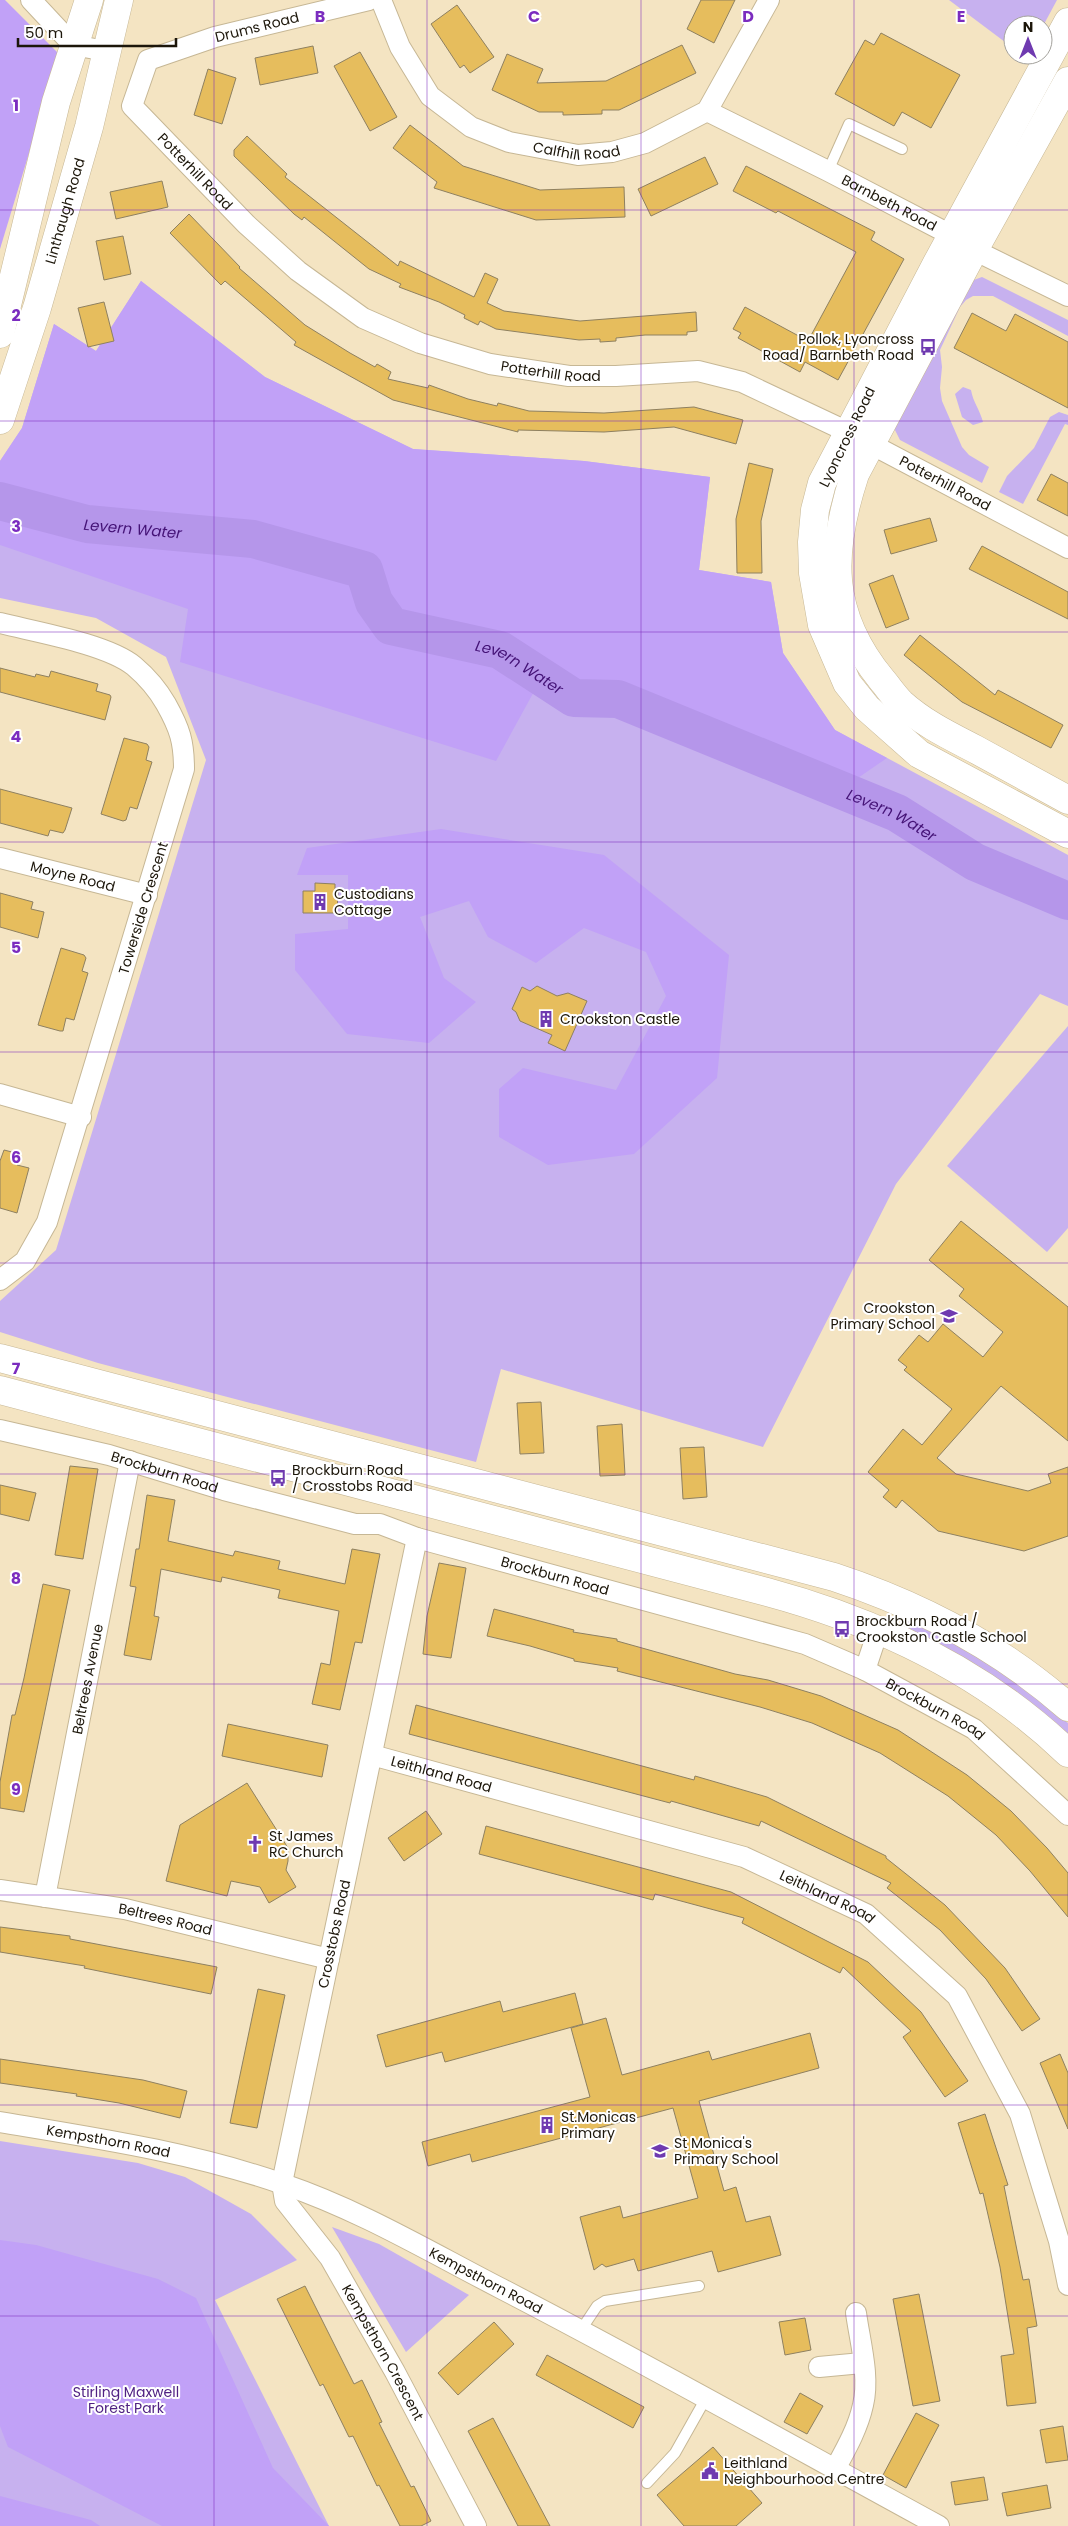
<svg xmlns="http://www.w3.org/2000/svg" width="1068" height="2526" viewBox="0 0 1068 2526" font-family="Poppins,sans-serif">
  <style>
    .green { fill: #c7b1ef }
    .forest { fill: #c1a1f7 }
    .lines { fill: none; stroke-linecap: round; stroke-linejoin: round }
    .river { stroke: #b596ea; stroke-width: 38 }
    .building { fill: #e6bd5d; stroke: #8e8060 }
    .lane-casing { stroke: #c6b795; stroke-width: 12 }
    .street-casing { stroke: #c6b795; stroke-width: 22 }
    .secondary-casing { stroke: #c6b795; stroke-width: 29 }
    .lane { stroke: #fff; stroke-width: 10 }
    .street { stroke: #fff; stroke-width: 20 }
    .secondary { stroke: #fff; stroke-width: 28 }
    .grid { fill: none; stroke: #7b2cbf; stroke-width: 1; stroke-opacity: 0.55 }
    .labels { text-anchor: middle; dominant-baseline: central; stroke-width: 4; stroke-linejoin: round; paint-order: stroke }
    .street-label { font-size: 14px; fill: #1c160a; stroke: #fff }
    .poi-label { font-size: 14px; fill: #1c160a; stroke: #fff; text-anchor: start }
    .park-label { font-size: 14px; fill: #502283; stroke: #fff }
    .water-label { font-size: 15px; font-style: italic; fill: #441276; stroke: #fff }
    .grid-label { font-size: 16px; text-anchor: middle; font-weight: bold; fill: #7b2cbf; stroke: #fff; stroke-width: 4; stroke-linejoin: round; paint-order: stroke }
  </style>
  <rect width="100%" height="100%" fill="#f4e4c2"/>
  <!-- green -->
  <g class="green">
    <path d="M949,0h108l-14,26 -30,-1v23z"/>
    <path d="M982,277l86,43v16l-75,-40h-20l-7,4 -6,7 -20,43 2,17 -2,21 2,13 20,46 7,8 20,12 -7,16 -82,-43 -6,-12 77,-147z"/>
    <path d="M141,281l124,96 148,72 171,12 126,16 -11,93 72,12 12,71 52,77 233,125v151l-28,-12 -144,190 -133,263 -262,-78 -25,93 -378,-99 -98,-31v-31l56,-51 150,-490 -40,-103 -70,-39 -96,-20v-137l22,-33 32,-104 42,27z"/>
    <path d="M963,387l8,3c2,12 9,20 12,32l-10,3 -11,-8 -7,-23z"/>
    <path d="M1059,412l9,3v10l-3,-1 -42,80 -24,-12 8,-16 27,-28 16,-31z"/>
    <path d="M1068,1026v202l-21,24 -100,-86z"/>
    <path d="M904,1615l89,50 75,58v12c-51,-46 -107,-80 -168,-110z"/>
    <path d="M0,2141l138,22 47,14 66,37 46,46 -82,40 114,226h-329z"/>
    <path d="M332,2227l47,17 90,51 -63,57z"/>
  </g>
  <!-- forest -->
  <g class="forest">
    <path d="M0,0h5l54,54 -59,195z"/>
    <path d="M141,281l124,96 148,72 171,12 126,16 -11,93 72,12 12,71 52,77 52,28 -35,24 -310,-105 -46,84 -316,-99 8,-53 -188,-64v-84l22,-33 32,-104 42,27z"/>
    <path d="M441,829l163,26 125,100 -12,123 -83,76 -86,11 -49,-28v-48l24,-21 93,22 50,-94 -20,-44 -62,-24 -48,35 -48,-26 -19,-36 -49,16 24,61 32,24 -47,41 -82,-9 -52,-64v-36l53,-5v-54h-51l10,-27z"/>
    <path d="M0,2240l36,5 122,34 38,19 77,170 56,58h-167l-154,-79 -8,-21z"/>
    <path d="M0,2496l91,24 9,6h-100z"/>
  </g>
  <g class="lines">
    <!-- river -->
    <path class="river" id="s1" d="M0,501l87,23 166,15 111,31 10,32 17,24 109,24 74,48 44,1 279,114 78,49 93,39"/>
  </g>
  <!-- building -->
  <g class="building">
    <path d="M701,0h34l-21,43 -27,-14z"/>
    <path d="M457,5l37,52 -24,16 -6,-8 -4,3 -29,-44z"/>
    <path d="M881,33l79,42 -29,53 -29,-16 -8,14 -59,-32 30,-54 9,5z"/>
    <path d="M682,45l14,28 -77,37h-17v4l-39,1v-3h-24l-47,-22 15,-36 36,15 -6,14 69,-2z"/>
    <path d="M313,46l5,27 -58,12 -5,-27z"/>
    <path d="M360,52l37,65 -27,14 -36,-65z"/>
    <path d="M208,69l28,9 -14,46 -28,-9z"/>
    <path d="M410,125l53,41 77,24 84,-3 1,30 -89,3 -102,-32 3,-6 -44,-34z"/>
    <path d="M247,136l40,38 -2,3 113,89 2,-5 74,36 11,-24 13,6 -11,24 17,8 76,10 116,-9 1,19 -10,1v3h-42l-29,3v3l-16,1v-3l-21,1 -83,-11 -16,-8 -2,4 -14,-7 1,-3 -26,-13 -40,-15 2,-3 -32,-15 -65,-52 -2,3 -8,-6 -60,-58v-6z"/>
    <path d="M705,157l13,27 -67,32 -13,-27z"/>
    <path d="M746,166l129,66 -4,8 33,19 -66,121 -33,-18 -5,10 -62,-34 3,-5 -8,-4 12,-22 63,34 48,-89 -78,-41 -2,2 -43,-22z"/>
    <path d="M162,181l6,26 -52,12 -6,-27z"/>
    <path d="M189,214l51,53 -1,1 66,57 45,28 25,14 2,-3 14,8 -3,7 40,9 1,-3 39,14 29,7 1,-3 31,8 75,2 90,-6 49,13 -7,24 -62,-17 -70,5 -86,-2v2l-125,-32 -99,-55 2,-3 -71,-61 -4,4 -51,-52z"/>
    <path d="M123,236l8,38 -27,6 -8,-39z"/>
    <path d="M104,302l10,39 -26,6 -10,-39z"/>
    <path d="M972,313l34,18 9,-17 53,28v66l-114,-60z"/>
    <path d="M749,463l24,6 -12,52 1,52h-25l-1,-54z"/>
    <path d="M1051,474l17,9v33l-31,-16z"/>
    <path d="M930,518l7,23 -46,13 -7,-24z"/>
    <path d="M982,546l86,46v27l-99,-50z"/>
    <path d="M893,575l16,44 -23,9 -17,-44z"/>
    <path d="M920,635l75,60 3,-5 65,35 -12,23 -89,-46 -58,-47z"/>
    <path d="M0,668l35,9 1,-3 13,3 2,-6 47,13 -2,7 14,4 1,2 -6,23 -105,-28z"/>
    <path d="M124,738l23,6 2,3 -3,13 6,2 -15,47 -7,-2 -4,13 -3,1 -22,-7z"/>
    <path d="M0,789l72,19 -7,22 -2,3 -13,-3 -2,6 -48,-13z"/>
    <path d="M315,883l20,1v8h3l-1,21h-34v-22h12z"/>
    <path d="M0,893l33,9 -2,7 13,3 -6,26 -38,-11z"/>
    <path d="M61,948l23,7 2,3 -4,13 6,2 -14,47 -8,-2 -3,13h-3l-22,-6z"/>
    <path d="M537,986l20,10 11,-3 19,8 -22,50 -17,-8 4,-8 -32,-14 -4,-9 -4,-3 10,-22 8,4z"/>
    <path d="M4,1150l16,4 -3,11 12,3 -12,45 -17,-5v-47z"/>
    <path d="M961,1221l107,86v134l-67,-55 -64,72 19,16 72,17 23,-8 -3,-9 20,-7v69l-44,15 -86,-20 -36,-31 -6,8 -13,-11 6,-7 -21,-18 35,-43 19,16 30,-36 -48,-39 3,-3 -9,-7 21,-25 9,7 15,-18 40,33 20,-25 -44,-36 5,-7 -35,-29z"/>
    <path d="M541,1402l3,51 -24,1 -3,-51z"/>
    <path d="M622,1424l3,51 -25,1 -3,-50z"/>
    <path d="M704,1447l3,50 -24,2 -3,-51z"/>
    <path d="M70,1466l28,3 -15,90 -28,-4z"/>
    <path d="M0,1485l36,8 -7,28 -29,-7z"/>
    <path d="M147,1495l28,5 -7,41 65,15 2,-5 45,10 -2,8 67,15 7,-35 28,5 -18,89 -7,-1 -15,68 -28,-6 9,-41 9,2 9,-54 -61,-13 2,-8 -58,-13 -1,5 -60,-13 -7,47 5,1 -8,43 -27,-5 12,-68 -6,-1 6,-37h3z"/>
    <path d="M439,1563l27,5 -15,90 -28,-4 4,-38z"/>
    <path d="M43,1584l27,6 -46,222 -24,-4v-26l12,-67h3l9,-37z"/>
    <path d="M494,1609l80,21 -1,2 44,7v2l118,33 33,6 53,16 77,34 69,45 44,36 36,37 21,25v44l-38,-46 -34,-36 -48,-39 -68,-43 -68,-30 -52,-16 -143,-36 1,-3 -44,-7v-2l-44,-13 -43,-10z"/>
    <path d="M416,1705l278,75 1,-4 72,21 119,59v2l59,47 60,63 35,51 -18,12 -36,-52 -46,-49 -53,-42 4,-5 -130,-62 -2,5 -88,-25 -1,2 -261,-69z"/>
    <path d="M228,1724l100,21 -6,32 -100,-21z"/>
    <path d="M247,1783l41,65v13l-2,9 10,17 -27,16 -9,-16 -29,-6 -4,15 -61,-15 14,-56z"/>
    <path d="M426,1811l16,23 -38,27 -16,-23z"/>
    <path d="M486,1826l245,66 137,70 53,50 47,69 -23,16 -42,-60 8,-6 -68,-64 -3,6 -98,-50 2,-5 -89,-24 -2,6 -174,-46z"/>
    <path d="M0,1927l70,9v3l147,28 -6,27 -127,-26 1,-2 -85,-14z"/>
    <path d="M258,1989l27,6 -28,133 -27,-5z"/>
    <path d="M575,1993l8,31 -138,38 -3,-10 -56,15 -9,-32 123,-34 3,11z"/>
    <path d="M606,2018l16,57 87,-24 3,9 98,-27 9,35 -120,33 25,90 12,-4 10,35 24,-6 11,39 -63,17 -6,-21 -74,20 -4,-12 -28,8 -4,-3 -8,6 -14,-53 40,-11 3,12 75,-20 -25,-90 -201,54 -2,-8 -42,12 -6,-24 168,-45 -19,-69z"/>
    <path d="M1060,2054l8,19v56l-28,-66z"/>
    <path d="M0,2059l143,21 44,11 -7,27 -61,-15 -43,-7 1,-2 -77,-11z"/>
    <path d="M985,2114l23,71 -4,1 19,94 6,-1 8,47 -10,2 9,75 -29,3 -6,-50 13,-2 -14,-87 -17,-74 -3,1 -22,-71z"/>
    <path d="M305,2286l49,98 8,-4 20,42 -3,1 32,64 3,-1 17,35 -10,5h-21l-21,-41 -2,1 -24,-50 -4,1 -26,-53 -3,2 -43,-87z"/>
    <path d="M919,2294l21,107 -27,5 -20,-107z"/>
    <path d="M805,2318l6,32 -26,5 -6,-33z"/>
    <path d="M494,2322l20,22 -56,51 -20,-22z"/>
    <path d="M547,2355l97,52 -11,21 -97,-53z"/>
    <path d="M800,2393l23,13 -16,28 -23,-12z"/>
    <path d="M916,2413l23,12 -33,63 -23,-13z"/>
    <path d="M493,2418l57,108h-32l-50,-95z"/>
    <path d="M1063,2426l5,34 -22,3 -6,-33z"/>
    <path d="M713,2447l49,56 -26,23h-52l-27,-31z"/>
    <path d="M984,2477l4,23 -33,5 -4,-23z"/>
    <path d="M1047,2485l4,23 -44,8 -5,-23z"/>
  </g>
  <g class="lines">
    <!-- lane casing -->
    <g class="lane-casing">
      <g id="lane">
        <path d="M828,171l21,-47 53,25"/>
        <path d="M581,2330l16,-24 8,-5 94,-15"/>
        <path d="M647,2483l28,-30 31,-55"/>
      </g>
    </g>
    <!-- street casing -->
    <g class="street-casing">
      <g id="street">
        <path d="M31,0l42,45 33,6"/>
        <path id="s2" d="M369,0l-154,37 -67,23 -16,46 114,118 52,47 65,47 57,25 70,21 79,12h47l82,-5 44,11 106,50 220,116"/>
        <path id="s3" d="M381,0l19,47 30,49 41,31 38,15 69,13 34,-3 33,-9 62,-32 62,-111"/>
        <path id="s4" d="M707,111l121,60 125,65 21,14 94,46"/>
        <path d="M0,623c36,9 107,21 134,43 13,11 24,24 32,38 14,25 18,38 18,65l-137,453 -22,39 -25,19"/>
        <path id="s5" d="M0,858l147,37"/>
        <path d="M0,1094l81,23"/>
        <path id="s6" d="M0,1430l109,25 115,35 131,34h25l37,14 388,106 60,26 109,59 94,86"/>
        <path id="s7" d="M417,1538l-135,645 3,18 45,57 65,114 81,154"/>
        <path d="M865,1670l14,-42"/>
        <path id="s8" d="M372,1755l372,102 122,57 91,82 63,118 39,127 9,44"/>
        <path id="s9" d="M0,1890l125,19 204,50"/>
        <path id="s10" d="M45,1897l85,-436"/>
        <path id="s11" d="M0,2122c96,16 191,30 283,62 77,26 147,68 219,105 147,76 292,158 437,237"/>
        <path d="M819,2367l43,-4"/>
        <path d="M835,2469c11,-20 23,-41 28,-64 7,-28 -3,-63 -7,-92"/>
      </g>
    </g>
    <!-- secondary casing -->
    <g class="secondary-casing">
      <g id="secondary">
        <path d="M1068,22l-131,241 -115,220 -7,27 -3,32 1,31 9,52 25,58 20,25 52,46 149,80"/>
        <path d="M1068,81l-94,169 -119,224c-26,79 -28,139 27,206 6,7 12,16 19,23 22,20 49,33 74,46 31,17 62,34 93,51"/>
        <path d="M0,334l56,-232 33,-102"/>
        <path id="s12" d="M0,420l37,-112 52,-181 30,-127"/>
        <path d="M0,1358l834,219c85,28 167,71 234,130"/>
        <path d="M0,1390l767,202c111,30 217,80 301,161"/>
      </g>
    </g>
    <!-- lane -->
    <use href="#lane" class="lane"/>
    <!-- street -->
    <use href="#street" class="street"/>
    <!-- secondary -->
    <use href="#secondary" class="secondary"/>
  </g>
  <!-- grid -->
  <path class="grid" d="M214,0v2526M427,0v2526M641,0v2526M854,0v2526M0,210h1068M0,421h1068M0,632h1068M0,842h1068M0,1052h1068M0,1263h1068M0,1474h1068M0,1684h1068M0,1895h1068M0,2105h1068M0,2316h1068"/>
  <!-- icons -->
  <defs>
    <g id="bus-bare" transform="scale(1.35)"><path d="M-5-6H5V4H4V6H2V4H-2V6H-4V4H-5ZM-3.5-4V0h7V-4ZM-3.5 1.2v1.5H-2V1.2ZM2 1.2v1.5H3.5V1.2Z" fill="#6f3ab0" stroke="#fff" stroke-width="2.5" paint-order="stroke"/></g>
    <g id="building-bare" transform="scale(1.35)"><path d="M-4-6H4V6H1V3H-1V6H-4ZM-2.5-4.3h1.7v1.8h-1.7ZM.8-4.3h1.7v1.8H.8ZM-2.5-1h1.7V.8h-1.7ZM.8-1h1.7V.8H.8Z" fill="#6f3ab0" stroke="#fff" stroke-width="2.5" paint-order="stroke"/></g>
    <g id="school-bare" transform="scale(1.35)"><path d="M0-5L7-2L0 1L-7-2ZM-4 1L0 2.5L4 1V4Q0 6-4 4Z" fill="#6f3ab0" stroke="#fff" stroke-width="2.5" paint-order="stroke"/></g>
    <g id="church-bare" transform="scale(1.35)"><path d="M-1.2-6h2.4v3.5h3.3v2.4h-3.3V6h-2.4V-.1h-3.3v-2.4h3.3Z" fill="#6f3ab0" stroke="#fff" stroke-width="2.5" paint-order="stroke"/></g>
    <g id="civic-bare" transform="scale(1.35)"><path d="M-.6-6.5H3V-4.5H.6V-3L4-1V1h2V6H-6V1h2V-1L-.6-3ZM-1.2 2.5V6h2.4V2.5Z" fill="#6f3ab0" stroke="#fff" stroke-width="2.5" paint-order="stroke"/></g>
  </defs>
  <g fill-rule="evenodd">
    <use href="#bus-bare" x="928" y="347"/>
    <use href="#building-bare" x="320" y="902"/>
    <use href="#building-bare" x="546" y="1019"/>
    <use href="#school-bare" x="949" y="1316"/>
    <use href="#bus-bare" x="278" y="1478"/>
    <use href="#bus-bare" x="842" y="1629"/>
    <use href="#church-bare" x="255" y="1844"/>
    <use href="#building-bare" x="547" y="2125"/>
    <use href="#school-bare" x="660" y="2151"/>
    <use href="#civic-bare" x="710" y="2471"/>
  </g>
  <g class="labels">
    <!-- street labels -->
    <g class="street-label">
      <text transform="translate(257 27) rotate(-14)">Drums Road</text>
      <text stroke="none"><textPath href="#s3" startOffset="269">Calfhill Road</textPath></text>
      <text stroke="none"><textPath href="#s2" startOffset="369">Potterhill Road</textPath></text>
      <text stroke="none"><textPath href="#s4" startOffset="204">Barnbeth Road</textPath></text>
      <text stroke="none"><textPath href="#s12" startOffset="219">Linthaugh Road</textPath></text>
      <text stroke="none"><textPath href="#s2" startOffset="789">Potterhill Road</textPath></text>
      <text transform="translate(847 437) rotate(-64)">Lyoncross Road</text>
      <text stroke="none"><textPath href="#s2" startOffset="1209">Potterhill Road</textPath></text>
      <text stroke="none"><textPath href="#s5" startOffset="75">Moyne Road</textPath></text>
      <text transform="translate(143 908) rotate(-73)">Towerside Crescent</text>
      <text stroke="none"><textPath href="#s6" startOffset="170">Brockburn Road</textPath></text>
      <text stroke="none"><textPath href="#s6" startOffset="575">Brockburn Road</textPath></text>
      <text stroke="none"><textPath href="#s10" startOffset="222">Beltrees Avenue</textPath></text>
      <text stroke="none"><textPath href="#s6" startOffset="980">Brockburn Road</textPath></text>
      <text stroke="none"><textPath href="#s8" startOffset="72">Leithland Road</textPath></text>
      <text stroke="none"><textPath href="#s8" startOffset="478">Leithland Road</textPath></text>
      <text stroke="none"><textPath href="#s9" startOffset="168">Beltrees Road</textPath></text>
      <text transform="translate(334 1934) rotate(-78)">Crosstobs Road</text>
      <text stroke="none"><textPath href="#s11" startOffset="110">Kempsthorn Road</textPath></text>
      <text stroke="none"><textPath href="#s11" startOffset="515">Kempsthorn Road</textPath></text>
      <text stroke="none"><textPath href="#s7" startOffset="858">Kempsthorn Crescent</textPath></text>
    </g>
    <!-- poi labels -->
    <g class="poi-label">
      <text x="914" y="339" text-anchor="end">Pollok, Lyoncross<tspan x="914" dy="16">Road/ Barnbeth Road</tspan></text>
      <text x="334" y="894">Custodians<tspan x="334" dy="16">Cottage</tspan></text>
      <text x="560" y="1019">Crookston Castle</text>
      <text x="935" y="1308" text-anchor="end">Crookston<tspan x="935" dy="16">Primary School</tspan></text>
      <text x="292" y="1470">Brockburn Road<tspan x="292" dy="16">/ Crosstobs Road</tspan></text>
      <text x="856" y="1621">Brockburn Road /<tspan x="856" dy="16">Crookston Castle School</tspan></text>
      <text x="269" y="1836">St James<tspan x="269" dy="16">RC Church</tspan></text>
      <text x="561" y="2117">St.Monicas<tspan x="561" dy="16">Primary</tspan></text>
      <text x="674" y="2143">St Monica's<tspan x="674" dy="16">Primary School</tspan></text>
      <text x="724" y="2463">Leithland<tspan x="724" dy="16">Neighbourhood Centre</tspan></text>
    </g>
    <!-- park labels -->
    <g class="park-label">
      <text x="126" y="2392">Stirling Maxwell<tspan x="126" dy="16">Forest Park</tspan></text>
    </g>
    <!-- water labels -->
    <g class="water-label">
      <text stroke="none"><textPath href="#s1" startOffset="136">Levern Water</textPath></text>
      <text stroke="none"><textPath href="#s1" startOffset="571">Levern Water</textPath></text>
      <text stroke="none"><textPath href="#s1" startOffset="976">Levern Water</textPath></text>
    </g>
  </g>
  <g class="grid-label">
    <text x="320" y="22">B</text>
    <text x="534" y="22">C</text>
    <text x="748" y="22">D</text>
    <text x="961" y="22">E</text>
    <text x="16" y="111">1</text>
    <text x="16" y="321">2</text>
    <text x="16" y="532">3</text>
    <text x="16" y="742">4</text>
    <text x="16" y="953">5</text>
    <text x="16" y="1163">6</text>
    <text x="16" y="1374">7</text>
    <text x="16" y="1584">8</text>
    <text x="16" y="1795">9</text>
  </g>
  <!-- north arrow -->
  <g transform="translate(1028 40)"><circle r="24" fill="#ffffff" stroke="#a4a29d"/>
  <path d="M0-4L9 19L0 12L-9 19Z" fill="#6f3ab0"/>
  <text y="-8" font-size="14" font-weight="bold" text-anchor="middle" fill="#1c160a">N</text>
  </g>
  <!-- scale -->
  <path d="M18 38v8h158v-8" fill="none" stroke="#1c160a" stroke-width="2.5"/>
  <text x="25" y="38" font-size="15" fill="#1c160a" stroke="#ffffff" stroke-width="4" paint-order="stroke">50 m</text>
</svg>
